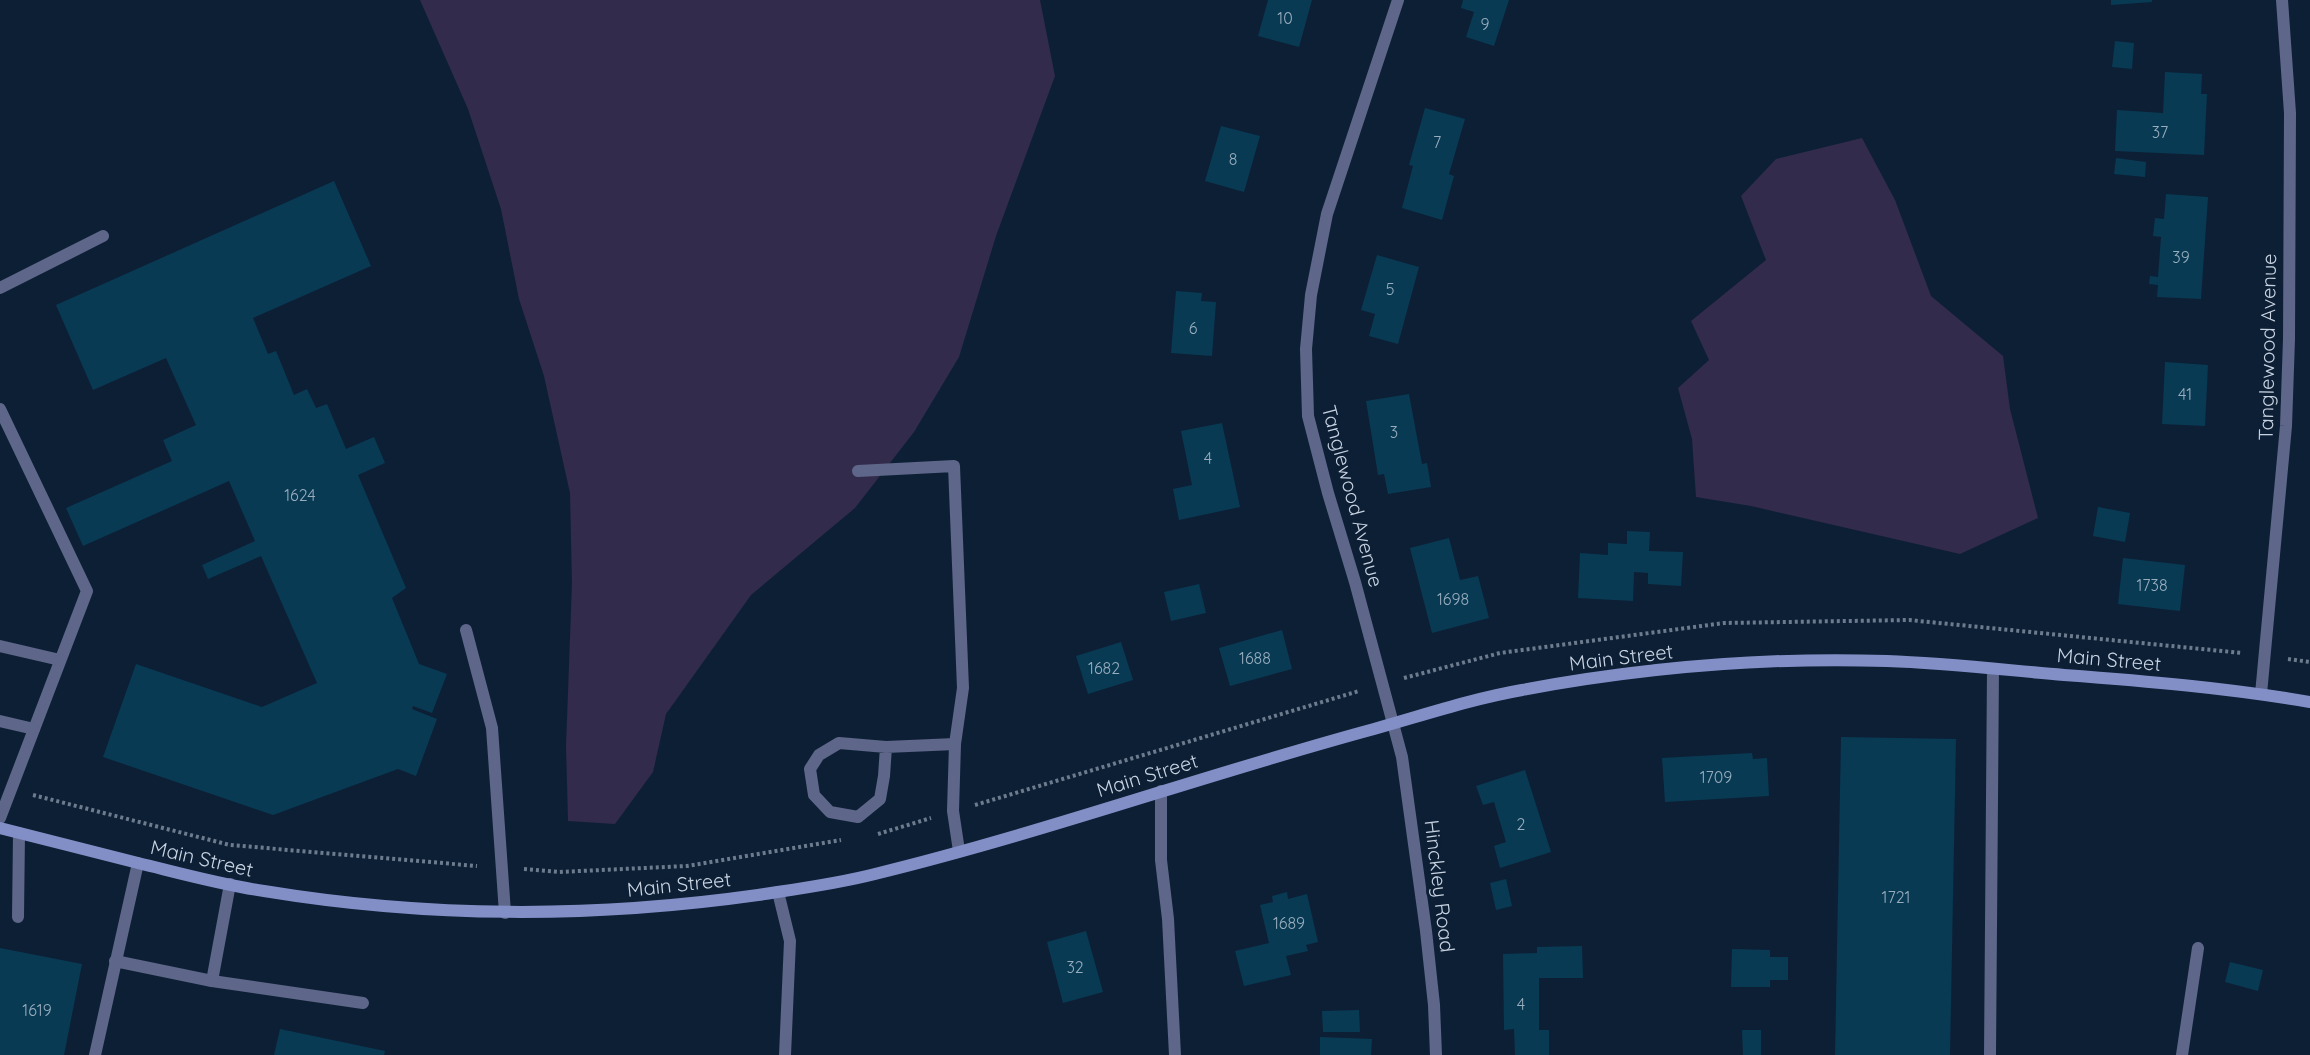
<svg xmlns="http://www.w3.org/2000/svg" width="2310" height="1055" viewBox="0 0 2310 1055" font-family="Quicksand,sans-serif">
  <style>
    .green { fill: #322b4b }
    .building { fill: #093a53 }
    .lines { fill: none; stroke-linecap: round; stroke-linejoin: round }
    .path { stroke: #6c7b8d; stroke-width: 4; stroke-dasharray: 3 3; stroke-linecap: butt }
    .service { stroke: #5e6689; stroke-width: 12 }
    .minor { stroke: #5e6689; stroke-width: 12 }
    .secondary { stroke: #828fc7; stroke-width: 12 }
    .labels { text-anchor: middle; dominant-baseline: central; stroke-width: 6; stroke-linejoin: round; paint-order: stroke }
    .number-label { font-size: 16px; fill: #98adbe }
    .street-label { font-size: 20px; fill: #c8d3e2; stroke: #0d1f35 }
  </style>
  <rect width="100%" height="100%" fill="#0d1f35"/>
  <!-- green -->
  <g class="green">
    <path d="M420,0h620l15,76 -59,160 -37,121 -45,75 -59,76 -104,87 -85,119 -13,58 -38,52 -47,-3 -2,-75 6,-162 -2,-91 -26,-117 -25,-77 -18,-90 -33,-100z"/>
    <path d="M1862,138l33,62 36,96 72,60 7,53 28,109 -78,36 -209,-48 -55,-9 -4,-58 -14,-51 31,-28 -18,-39 75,-61 -25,-64 35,-37z"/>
  </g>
  <!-- building -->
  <g class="building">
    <path d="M1268,0h44l-13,47 -41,-11z"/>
    <path d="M1463,0h46l-15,46 -28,-9 8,-25 -13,-4z"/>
    <path d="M2111,0h41v2l-41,3z"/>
    <path d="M2115,41l19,2 -2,26 -20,-2z"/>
    <path d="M2165,72l37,2 -1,20h6l-3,61 -89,-4 2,-41 46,3z"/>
    <path d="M1425,108l40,11 -16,55 5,2 -12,44 -40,-12 11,-42 -4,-1z"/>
    <path d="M1221,126l39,10 -16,56 -39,-11z"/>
    <path d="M2116,158l30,4 -1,15 -31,-3z"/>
    <path d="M334,181l37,85 -118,52 15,36 8,-3 18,44 13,-6 9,19 11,-4 19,45 28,-12 11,26 -27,12 48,113 -14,10 27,66 28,10 -15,39 -19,-7 -1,3 25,10 -21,57 -18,-7 -125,46 -170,-58 33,-93 126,43 55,-24 -56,-127 -53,23 -6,-14 53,-24 -26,-60 -146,65 -17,-38 106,-47 -9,-21 33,-15 -30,-67 -73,32 -37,-85z"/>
    <path d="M2166,194l42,3 -7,102 -44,-2 1,-12 -9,-1 1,-8 8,1 3,-40 -8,-1 2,-18 9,1z"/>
    <path d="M1377,255l42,12 -21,77 -29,-8 6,-22 -14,-4z"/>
    <path d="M1176,291l26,2 -1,8 15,1 -4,54 -41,-3z"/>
    <path d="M2165,362l43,3 -3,61 -43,-2z"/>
    <path d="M1409,394l13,70 5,-1 4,24 -43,7 -4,-20 -6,1 -12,-74z"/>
    <path d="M1222,423l18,84 -61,13 -6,-31 19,-4 -11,-54z"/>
    <path d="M2098,507l32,6 -5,29 -32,-6z"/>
    <path d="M1627,531l23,1 -1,19 34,1 -2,34 -33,-2v-11l-14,-1 -1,29 -55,-3 2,-45 28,2v-12l19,1z"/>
    <path d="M1449,538l11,42 18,-4 11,42 -57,15 -22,-85z"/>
    <path d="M2123,558l62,7 -5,46 -62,-7z"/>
    <path d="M1199,584l7,29 -35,8 -7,-29z"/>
    <path d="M1282,630l10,39 -62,17 -11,-38z"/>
    <path d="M1121,642l12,38 -45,14 -12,-38z"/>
    <path d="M1841,737l115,2 -6,316h-115z"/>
    <path d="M1752,753l1,6 14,-1 2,38 -104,6 -3,-44z"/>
    <path d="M1525,770l26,82 -51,16 -6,-22 12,-4 -12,-40 -11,3 -7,-19z"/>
    <path d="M1506,879l6,27 -16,4 -6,-27z"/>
    <path d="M1287,892l1,7 19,-5 11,48 -12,3 2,6 -22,5 5,19 -47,11 -9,-35 34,-8 -9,-38 13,-3 -1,-6z"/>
    <path d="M1086,931l17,61 -40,11 -16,-61z"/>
    <path d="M1582,946l1,32h-44v52h10v25h-34l-1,-26 -10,1 -1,-76 34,-1v-6z"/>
    <path d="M0,948l82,16 -18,91h-64z"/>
    <path d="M1732,949l38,1v7h18v23h-18v7h-39z"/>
    <path d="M2230,962l33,8 -5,21 -33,-9z"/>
    <path d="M1359,1010l1,22h-37l-1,-21z"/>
    <path d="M280,1029l105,22 -1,4h-110z"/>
    <path d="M1742,1030h19v25h-18z"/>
    <path d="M1320,1037l52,2 -1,16h-51z"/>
  </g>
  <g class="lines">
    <!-- path -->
    <g class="path">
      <path d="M2288,659l22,3"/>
      <path d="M1404,678l96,-25 224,-30 185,-3 333,33"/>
      <path d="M33,795l197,50 247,21"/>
      <path d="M975,805l384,-114"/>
      <path d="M878,834l53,-16"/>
      <path d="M524,869l35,3 128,-6 154,-26"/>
    </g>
    <!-- service -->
    <g class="service">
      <path d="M0,288l103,-52"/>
      <path d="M0,409l87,182 -87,227"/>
      <path d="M858,471l96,-5 9,222 -8,56 -2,67 6,40"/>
      <path d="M466,630l26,98 13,185"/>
      <path d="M0,646l60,14"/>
      <path d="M0,721l34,8"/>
      <path d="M886,747l-2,29 -4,23 -22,18 -28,-5 -16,-17 -4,-26 9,-14 20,-12 47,4 69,-3"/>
      <path d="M18,917l1,-84"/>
      <path d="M115,961l97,20 151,22"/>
      <path d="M212,981l18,-97"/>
      <path d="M95,1055l43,-192"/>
      <path d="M1990,1055l3,-386"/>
      <path d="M2182,1055l16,-107"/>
    </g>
    <!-- minor -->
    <g class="minor">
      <path d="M1398,0l-71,214 -16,81 -5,54 2,67 20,77 27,89 47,175 24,174 8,74 2,50"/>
      <path d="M2261,694l25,-268 3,-87 1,-226 -8,-113"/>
      <path d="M1161,791v69l7,59 7,136"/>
      <path d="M778,892l12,49 -5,114"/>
    </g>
    <!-- secondary -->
    <path class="secondary" d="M0,828c46,12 92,23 138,35 41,10 84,22 126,28 164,27 331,27 494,4 39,-6 78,-11 117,-21 168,-41 332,-100 499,-145 50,-14 97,-30 148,-39 118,-22 245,-33 365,-29 59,2 118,9 177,14 82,6 164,13 246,27"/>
  </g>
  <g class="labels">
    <!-- number labels -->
    <g class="number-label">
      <text x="1285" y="18">10</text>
      <text x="1485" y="24">9</text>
      <text x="2160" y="132">37</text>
      <text x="1437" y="142">7</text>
      <text x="1233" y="159">8</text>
      <text x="2181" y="257">39</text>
      <text x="1390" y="289">5</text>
      <text x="1193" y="328">6</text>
      <text x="2185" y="394">41</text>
      <text x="1394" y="432">3</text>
      <text x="1208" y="458">4</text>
      <text x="300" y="495">1624</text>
      <text x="2152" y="585">1738</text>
      <text x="1453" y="599">1698</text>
      <text x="1255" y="658">1688</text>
      <text x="1104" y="668">1682</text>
      <text x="1716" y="777">1709</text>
      <text x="1521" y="824">2</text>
      <text x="1896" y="897">1721</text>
      <text x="1289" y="923">1689</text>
      <text x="1075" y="967">32</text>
      <text x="1521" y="1004">4</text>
      <text x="37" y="1010">1619</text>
    </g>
    <!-- street labels -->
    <g class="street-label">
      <text transform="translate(2267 347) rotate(-89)">Tanglewood Avenue</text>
      <text transform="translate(1353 496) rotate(75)">Tanglewood Avenue</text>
      <text transform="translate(1621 657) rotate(-7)">Main Street</text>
      <text transform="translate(2109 659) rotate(5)">Main Street</text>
      <text transform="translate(1147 775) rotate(-17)">Main Street</text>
      <text transform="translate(202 858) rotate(13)">Main Street</text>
      <text transform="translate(679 884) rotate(-6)">Main Street</text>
      <text transform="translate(1440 886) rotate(83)">Hinckley Road</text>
    </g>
  </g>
</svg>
